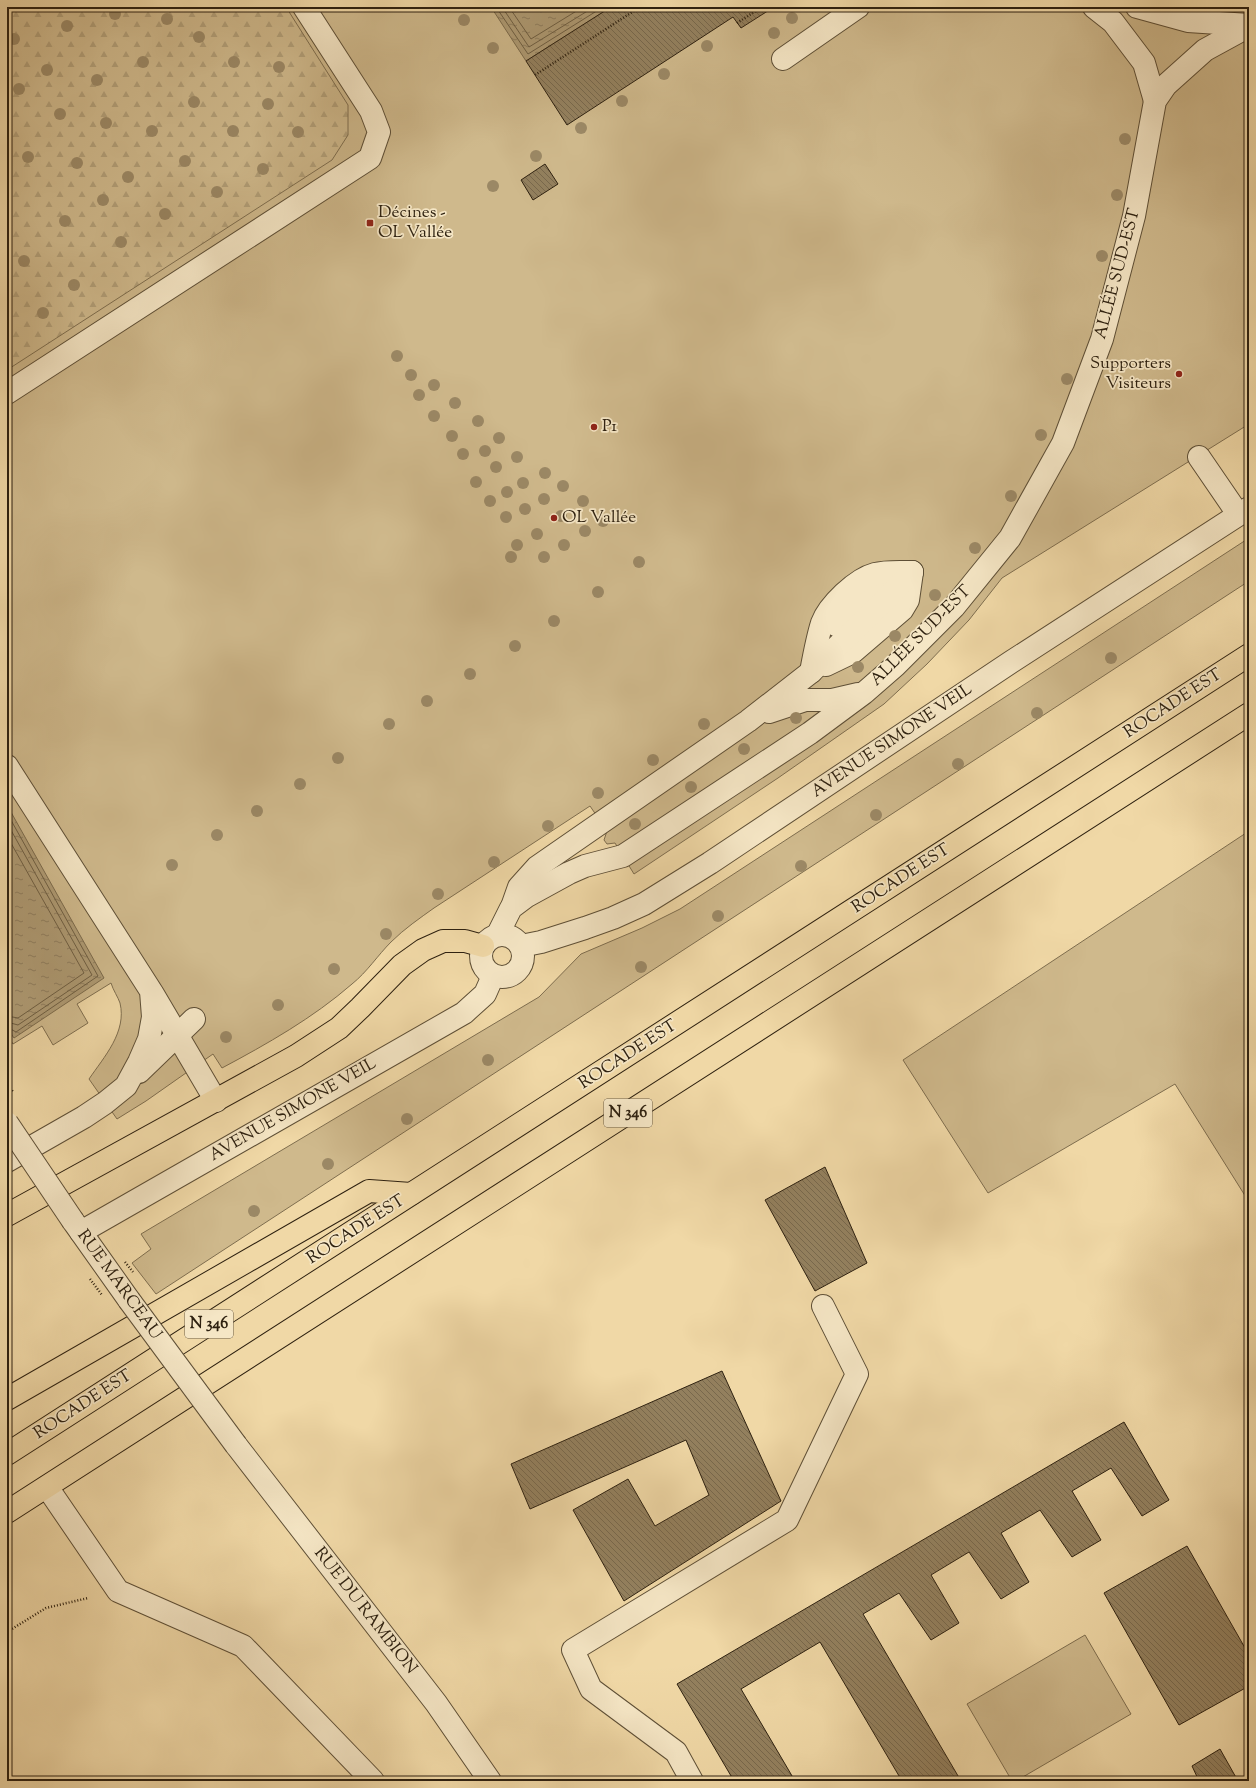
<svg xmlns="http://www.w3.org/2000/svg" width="1256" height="1788" viewBox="0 0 1256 1788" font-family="'Sorts Mill Goudy',serif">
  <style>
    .grass { fill: #cfb98c; stroke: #7e6d4e }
    .forest { fill: url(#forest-firs); stroke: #7e6d4e }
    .water { fill: url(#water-ripples); stroke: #7b6a4b }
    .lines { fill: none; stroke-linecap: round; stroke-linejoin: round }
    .shore { stroke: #6e5e42; stroke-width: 1 }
    .building { fill: url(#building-back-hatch); stroke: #2e2110 }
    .minor-casing { stroke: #5e4f36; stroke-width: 24 }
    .highway-casing { stroke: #2e2110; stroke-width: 24 }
    .path { stroke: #2e2110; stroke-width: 2.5; stroke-dasharray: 1 2; stroke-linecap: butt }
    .minor { stroke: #f5e6c5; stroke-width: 22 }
    .highway { stroke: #f0d8a6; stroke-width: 22 }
    .minor-bridge-casing { stroke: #5e4f36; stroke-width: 24; stroke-linecap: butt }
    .path-bridge { stroke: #2e2110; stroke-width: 2.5; stroke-dasharray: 1 2; stroke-linecap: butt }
    .minor-bridge { stroke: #f5e6c5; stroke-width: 22 }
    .tree { fill: #9b8865 }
    .poi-dot { fill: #8f2418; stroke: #f5e6c5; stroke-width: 1.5 }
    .labels { text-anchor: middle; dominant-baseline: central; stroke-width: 3.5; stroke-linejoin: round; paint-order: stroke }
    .shield { fill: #f5e6c5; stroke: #6a5c46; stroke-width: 1 }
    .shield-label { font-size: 16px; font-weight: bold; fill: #2e2110 }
    .poi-label { font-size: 17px; fill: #2e2110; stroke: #f5e6c5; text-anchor: start }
    .street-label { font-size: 17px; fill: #2e2110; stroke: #f5e6c5 }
  </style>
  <defs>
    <pattern id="forest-firs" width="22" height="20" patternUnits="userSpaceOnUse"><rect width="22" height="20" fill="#cfb98c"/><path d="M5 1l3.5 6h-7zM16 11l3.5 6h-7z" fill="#b29f78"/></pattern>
    <pattern id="water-ripples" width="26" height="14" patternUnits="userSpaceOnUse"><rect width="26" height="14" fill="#ae9a73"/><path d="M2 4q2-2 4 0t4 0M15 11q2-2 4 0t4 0" fill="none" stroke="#8e7d5d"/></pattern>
    <pattern id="building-back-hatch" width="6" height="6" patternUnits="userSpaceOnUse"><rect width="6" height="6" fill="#93805e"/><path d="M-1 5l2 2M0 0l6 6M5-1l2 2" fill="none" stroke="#78684c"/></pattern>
  </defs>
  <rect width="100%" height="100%" fill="#f0d8a6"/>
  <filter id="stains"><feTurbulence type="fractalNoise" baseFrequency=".005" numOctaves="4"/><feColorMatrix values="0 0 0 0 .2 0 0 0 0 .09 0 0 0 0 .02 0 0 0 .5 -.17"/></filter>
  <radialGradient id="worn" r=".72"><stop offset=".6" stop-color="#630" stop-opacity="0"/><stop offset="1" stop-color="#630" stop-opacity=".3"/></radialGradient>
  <!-- grass -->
  <g class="grass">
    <path d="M7,7h1242v417l-247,154 -33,42 -42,44 -43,40 -106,74 -144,96 -19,-31 -8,1 -3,-4 3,-9 -17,-25 -156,102c-14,10 -30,21 -43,34 -13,13 -24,30 -39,42 -39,34 -85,60 -130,84l-9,-14 -67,47 -29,18 -28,-40c15,-22 38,-47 31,-76 -2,-6 -7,-13 -9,-20l-34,21 11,19 -35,22 -11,-19 -29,18 -6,-10z"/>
    <path d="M1249,538v43l-1093,713 -24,-31 19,-14 -10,-15 398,-237 42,-43 61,-26 38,-19z"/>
    <path d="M1249,831v371l-74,-118 -187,109 -85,-133z"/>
    <path d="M1085,1635l46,79 -115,67h-4l-45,-77z"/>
  </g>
  <!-- forest -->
  <path class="forest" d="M7,7h279l62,98v30l-16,25 -325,210z"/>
  <!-- water -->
  <g class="water">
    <path d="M491,7h120l-85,54z"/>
    <path d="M7,805l97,173 -90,60 -7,-10z"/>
  </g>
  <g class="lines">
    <!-- shore -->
    <g class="shore">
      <path d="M496,7l32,47 75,-47"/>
      <path d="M502,7l27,40 65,-40"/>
      <path d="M509,7l22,32 52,-32"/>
      <path d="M7,813l91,163 -82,56 -9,-5"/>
      <path d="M7,823l85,152 -74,50 -11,-3"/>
      <path d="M7,836l77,137 -66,45 -11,-2"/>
    </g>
  </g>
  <!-- building -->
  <g class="building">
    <path d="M611,7h163l-33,21 -8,-11 -166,108 -41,-64z"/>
    <path d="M545,164l13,20 -25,16 -12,-20z"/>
    <path d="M825,1167l42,96 -52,28 -50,-91z"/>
    <path d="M722,1371l59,130 -157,100 -51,-91 55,-31 27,47 54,-31 -23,-55 -156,69 -19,-45z"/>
    <path d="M1124,1422l45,78 -27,16 -31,-48 -39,23 29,49 -29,17 -32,-47 -39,23 28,49 -28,17 -32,-47 -38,23 28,48 -28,17 -32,-47 -36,21 98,167h-59l-82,-139 -79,47 54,92h-61l-57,-97z"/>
    <path d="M1187,1546l62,109v31l-70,39 -75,-132z"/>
    <path d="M1220,1749l18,32h-39l-7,-15z"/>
  </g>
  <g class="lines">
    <!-- minor casing -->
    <g class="minor-casing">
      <g id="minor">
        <path d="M1094,7l19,15 31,41 11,38"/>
        <path d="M1137,7l51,14 61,4"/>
        <path d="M783,59l75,-52"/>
        <path d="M7,393l363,-235 9,-26 -8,-21 -67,-104"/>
        <path d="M1199,457l39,57"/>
        <path d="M836,625c11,-18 38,-40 58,-47"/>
        <path d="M826,665l27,-13 49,-42 6,-10 4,-28"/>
        <path d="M811,672c3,-16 6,-33 11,-49 7,-18 34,-44 53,-49 11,-3 25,-2 37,-2"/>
        <path d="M769,712l36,-12h27l26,-6"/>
        <path d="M7,766l144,225 2,26 -4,22 -10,23 -13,24 -21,17 -21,14 -77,44"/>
        <path d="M513,904l6,-17 18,-20 211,-146 63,-49 72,-70 29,-30"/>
        <path d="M500,935v-5l11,-22 16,-12 42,-23 16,-7 38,-10 187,-123 54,-40 31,-27 59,-59 56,-69 53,-95 39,-104 32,-123 21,-115 11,-16 39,-35 44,-24"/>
        <circle cx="502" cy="956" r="21"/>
        <path d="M521,946l20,-4 44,-14 28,-10 31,-14 66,-41 301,-201 238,-154"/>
        <path d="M153,994l63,107"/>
        <path d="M139,1072l55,-53"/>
        <path d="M73,1221l56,79"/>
        <path d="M81,1232l383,-219 21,-19 8,-18"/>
        <path d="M236,1445l200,258 54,78"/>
        <path d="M47,1487l71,104 125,55 130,135"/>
        <path d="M692,1781l-16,-29 -85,-63 -18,-39 214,-130 70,-146 -34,-68"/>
      </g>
    </g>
    <!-- highway casing -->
    <g class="highway-casing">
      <g id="highway">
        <path d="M7,1215l289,-159 43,-28 21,-20 42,-43 21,-15 20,-9h22l18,5"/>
        <path d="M7,1399l362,-208 42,3"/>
        <path d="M7,1454l1242,-799"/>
        <path d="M7,1512l1242,-798"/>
      </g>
    </g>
    <!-- path -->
    <g class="path">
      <path d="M737,23l25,-16"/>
      <path d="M535,75l105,-68"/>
      <path d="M7,1083l6,9"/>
      <path d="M7,1632l39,-24 42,-10"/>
    </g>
    <!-- minor -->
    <use href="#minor" class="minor"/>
    <!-- highway -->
    <use href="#highway" class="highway"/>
    <!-- minor-bridge casing -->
    <g class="minor-bridge-casing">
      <g id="minor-bridge">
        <path d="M7,1123l66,98"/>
        <path d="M129,1300l107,145"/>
      </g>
    </g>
    <!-- path-bridge -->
    <g class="path-bridge">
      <path d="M125,1262l8,10"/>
      <path d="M90,1279l12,16"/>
    </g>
    <!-- minor-bridge -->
    <use href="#minor-bridge" class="minor-bridge"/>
  </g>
  <!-- trees -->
  <g class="tree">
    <circle cx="115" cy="14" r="6"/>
    <circle cx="792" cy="18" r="6"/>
    <circle cx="167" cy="19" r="6"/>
    <circle cx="464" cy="20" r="6"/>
    <circle cx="67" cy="26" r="6"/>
    <circle cx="774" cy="33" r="6"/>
    <circle cx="199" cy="37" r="6"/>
    <circle cx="14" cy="39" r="6"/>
    <circle cx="707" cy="46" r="6"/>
    <circle cx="493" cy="48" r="6"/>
    <circle cx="143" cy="62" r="6"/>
    <circle cx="234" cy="62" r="6"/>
    <circle cx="279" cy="67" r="6"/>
    <circle cx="47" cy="70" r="6"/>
    <circle cx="664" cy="74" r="6"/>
    <circle cx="97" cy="80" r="6"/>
    <circle cx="19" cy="89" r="6"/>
    <circle cx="622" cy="101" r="6"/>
    <circle cx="194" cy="102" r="6"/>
    <circle cx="268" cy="104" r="6"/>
    <circle cx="60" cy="114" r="6"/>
    <circle cx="106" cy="123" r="6"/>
    <circle cx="581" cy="128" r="6"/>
    <circle cx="152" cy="131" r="6"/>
    <circle cx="233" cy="131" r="6"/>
    <circle cx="298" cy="132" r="6"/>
    <circle cx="1125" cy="139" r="6"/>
    <circle cx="536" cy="156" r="6"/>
    <circle cx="28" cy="157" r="6"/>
    <circle cx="185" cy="161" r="6"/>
    <circle cx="77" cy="163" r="6"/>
    <circle cx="263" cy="169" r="6"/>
    <circle cx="128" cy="177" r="6"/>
    <circle cx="493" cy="186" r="6"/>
    <circle cx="217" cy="192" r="6"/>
    <circle cx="1117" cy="195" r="6"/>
    <circle cx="103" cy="200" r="6"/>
    <circle cx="165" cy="214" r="6"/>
    <circle cx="65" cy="221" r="6"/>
    <circle cx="121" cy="242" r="6"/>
    <circle cx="1102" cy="256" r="6"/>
    <circle cx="24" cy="261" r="6"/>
    <circle cx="74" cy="285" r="6"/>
    <circle cx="43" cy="313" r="6"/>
    <circle cx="397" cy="356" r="6"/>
    <circle cx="411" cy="375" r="6"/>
    <circle cx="1067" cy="379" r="6"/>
    <circle cx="434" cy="385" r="6"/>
    <circle cx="419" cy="395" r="6"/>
    <circle cx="455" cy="403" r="6"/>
    <circle cx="434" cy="416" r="6"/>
    <circle cx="478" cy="421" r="6"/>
    <circle cx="1041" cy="435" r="6"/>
    <circle cx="452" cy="436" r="6"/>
    <circle cx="499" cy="438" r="6"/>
    <circle cx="485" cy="451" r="6"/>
    <circle cx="463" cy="454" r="6"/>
    <circle cx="517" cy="457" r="6"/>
    <circle cx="496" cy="467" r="6"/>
    <circle cx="545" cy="473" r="6"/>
    <circle cx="476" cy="482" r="6"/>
    <circle cx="523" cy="483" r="6"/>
    <circle cx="563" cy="486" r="6"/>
    <circle cx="507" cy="492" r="6"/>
    <circle cx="1011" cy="496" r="6"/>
    <circle cx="544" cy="499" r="6"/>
    <circle cx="490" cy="501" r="6"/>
    <circle cx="583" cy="501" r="6"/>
    <circle cx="525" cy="509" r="6"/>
    <circle cx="561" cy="516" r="6"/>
    <circle cx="506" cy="517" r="6"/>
    <circle cx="603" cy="521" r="6"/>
    <circle cx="585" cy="531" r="6"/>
    <circle cx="537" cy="534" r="6"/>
    <circle cx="517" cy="545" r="6"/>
    <circle cx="564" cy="545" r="6"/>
    <circle cx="975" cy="548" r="6"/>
    <circle cx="511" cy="557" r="6"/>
    <circle cx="544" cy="557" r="6"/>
    <circle cx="639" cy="562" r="6"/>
    <circle cx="598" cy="592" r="6"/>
    <circle cx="935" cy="595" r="6"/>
    <circle cx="554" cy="621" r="6"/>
    <circle cx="895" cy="636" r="6"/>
    <circle cx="515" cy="646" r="6"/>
    <circle cx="1111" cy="658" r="6"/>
    <circle cx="858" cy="667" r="6"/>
    <circle cx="470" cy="674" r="6"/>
    <circle cx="427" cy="701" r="6"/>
    <circle cx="1037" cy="713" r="6"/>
    <circle cx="796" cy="718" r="6"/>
    <circle cx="389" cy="724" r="6"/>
    <circle cx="704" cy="724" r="6"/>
    <circle cx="744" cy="749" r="6"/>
    <circle cx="338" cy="758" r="6"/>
    <circle cx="653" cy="760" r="6"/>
    <circle cx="958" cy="764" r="6"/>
    <circle cx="300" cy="784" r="6"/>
    <circle cx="691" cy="787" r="6"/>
    <circle cx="598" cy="793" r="6"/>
    <circle cx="257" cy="811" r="6"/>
    <circle cx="876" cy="815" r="6"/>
    <circle cx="635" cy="824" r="6"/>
    <circle cx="548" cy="826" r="6"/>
    <circle cx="217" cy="835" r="6"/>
    <circle cx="494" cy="862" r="6"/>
    <circle cx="172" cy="865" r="6"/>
    <circle cx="801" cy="866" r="6"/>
    <circle cx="438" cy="894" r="6"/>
    <circle cx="718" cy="916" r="6"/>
    <circle cx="386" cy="934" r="6"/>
    <circle cx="641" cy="967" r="6"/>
    <circle cx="334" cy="969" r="6"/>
    <circle cx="278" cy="1005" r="6"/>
    <circle cx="226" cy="1037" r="6"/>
    <circle cx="488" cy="1060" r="6"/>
    <circle cx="407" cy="1119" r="6"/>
    <circle cx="328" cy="1164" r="6"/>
    <circle cx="254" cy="1211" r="6"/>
  </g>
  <!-- markers -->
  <g class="poi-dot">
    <rect x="366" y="219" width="8" height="8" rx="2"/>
    <circle cx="1179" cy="374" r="4"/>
    <circle cx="594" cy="427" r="4"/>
    <circle cx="554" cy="518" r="4"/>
  </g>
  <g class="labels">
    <!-- shield labels -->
    <g class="shield">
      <rect x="604" y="1099" width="48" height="28" rx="3"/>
      <rect x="185" y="1310" width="48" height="28" rx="3"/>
    </g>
    <g class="shield-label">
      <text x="628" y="1113">N 346</text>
      <text x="209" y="1324">N 346</text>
    </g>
    <!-- poi labels -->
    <g class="poi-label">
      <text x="378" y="213">Décines -<tspan x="378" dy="20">OL Vallée</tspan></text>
      <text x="1171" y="364" text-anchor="end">Supporters<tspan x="1171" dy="20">Visiteurs</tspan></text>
      <text x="602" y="427">P1</text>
      <text x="562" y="518">OL Vallée</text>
    </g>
    <!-- street labels -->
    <g class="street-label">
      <text transform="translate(1118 274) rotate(-75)">ALLÉE SUD-EST</text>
      <text transform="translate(921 636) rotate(-45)">ALLÉE SUD-EST</text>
      <text transform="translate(1173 704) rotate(-33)">ROCADE EST</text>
      <text transform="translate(892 741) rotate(-34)">AVENUE SIMONE VEIL</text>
      <text transform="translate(901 879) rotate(-33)">ROCADE EST</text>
      <text transform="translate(628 1055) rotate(-33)">ROCADE EST</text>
      <text transform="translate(293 1110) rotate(-30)">AVENUE SIMONE VEIL</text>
      <text transform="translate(356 1230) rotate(-33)">ROCADE EST</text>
      <text transform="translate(119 1285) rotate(54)">RUE MARCEAU</text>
      <text transform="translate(83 1405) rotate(-33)">ROCADE EST</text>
      <text transform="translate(365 1611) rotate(52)">RUE DU RAMBION</text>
    </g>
  </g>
  <!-- margin -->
  <rect width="1256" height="1788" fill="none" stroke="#f0d8a6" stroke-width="24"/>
  <rect x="8" y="8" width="1240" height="1772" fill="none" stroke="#2e2110" stroke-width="2"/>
  <rect x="12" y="12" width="1232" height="1764" fill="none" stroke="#2e2110"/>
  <rect width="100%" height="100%" filter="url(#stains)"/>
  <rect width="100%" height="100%" fill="url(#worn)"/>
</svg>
